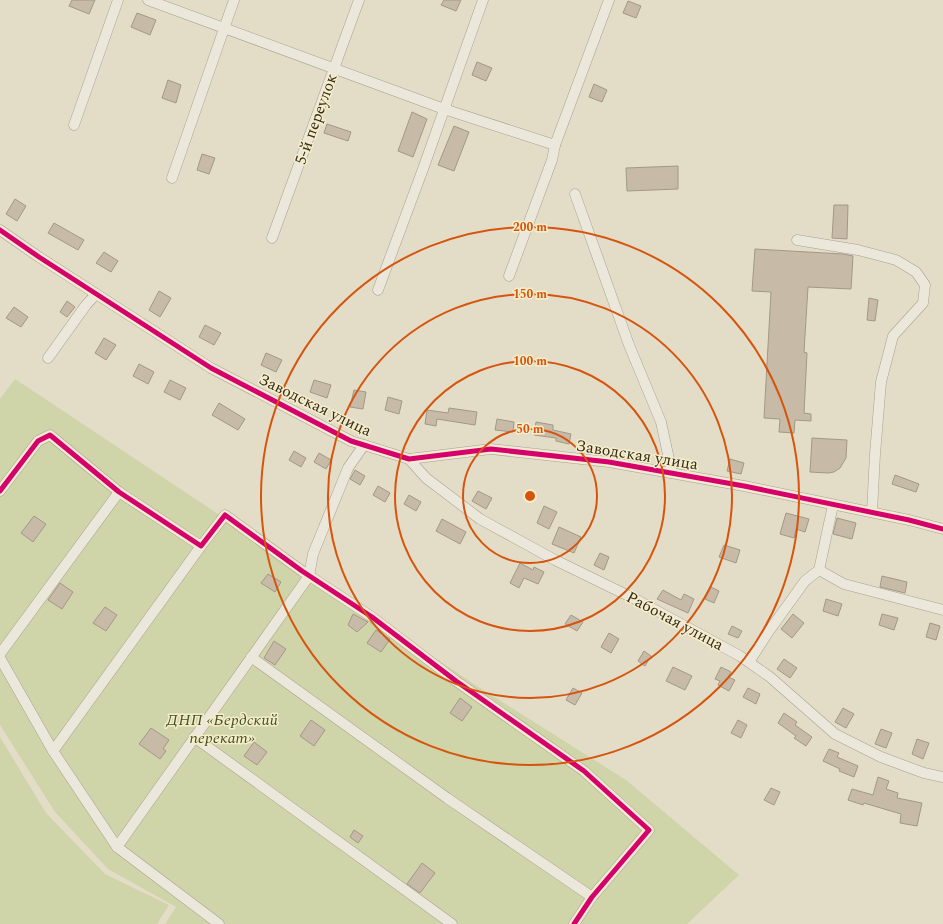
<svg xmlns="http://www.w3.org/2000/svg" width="943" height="924" viewBox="0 0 943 924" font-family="Spectral,serif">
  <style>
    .green { fill: #d0d4a9 }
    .building { fill: #c7bba8; stroke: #a29887 }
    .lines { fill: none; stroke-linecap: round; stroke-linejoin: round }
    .minor-casing { stroke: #a8a191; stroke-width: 11 }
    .minor { stroke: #ebe7da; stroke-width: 10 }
    .cycleway-casing { stroke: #f6eecb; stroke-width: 8 }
    .cycleway { stroke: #d6006c; stroke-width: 5 }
    .ring { fill: none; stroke: #d6540d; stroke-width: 2 }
    .labels { text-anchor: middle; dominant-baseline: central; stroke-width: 3; stroke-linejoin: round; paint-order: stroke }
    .street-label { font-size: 16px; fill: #352a1a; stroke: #f6eecb }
    .park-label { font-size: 16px; font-style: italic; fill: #415220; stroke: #f6eecb }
    .centre { fill: #d6540d; stroke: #f6eecb; stroke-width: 2 }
    .ring-label { font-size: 12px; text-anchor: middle; font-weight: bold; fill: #d6540d; stroke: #f6eecb; stroke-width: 3; stroke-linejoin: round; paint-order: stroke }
  </style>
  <rect width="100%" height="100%" fill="#e3ddc7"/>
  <!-- green -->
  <g class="green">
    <path d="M15,379l462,307 149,94 113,95 -52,49h-522l11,-17 -68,-38 -53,-57 -55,-87v-326z"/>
    <path d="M0,737l46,76 59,61 64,31 -12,19h-157z"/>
  </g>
  <!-- building -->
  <g class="building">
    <path d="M72,0h23l-6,14 -20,-8z"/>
    <path d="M444,0h17l-5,11 -15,-6z"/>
    <path d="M628,1l13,5 -5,12 -13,-5z"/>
    <path d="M137,13l19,7 -6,15 -19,-8z"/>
    <path d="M477,62l15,6 -6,13 -14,-6z"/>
    <path d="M168,80l13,5 -5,18 -14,-5z"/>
    <path d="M594,84l13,6 -5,12 -13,-5z"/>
    <path d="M412,112l15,7 -14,38 -15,-6z"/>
    <path d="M327,124l24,8 -3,9 -24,-8z"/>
    <path d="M454,126l15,6 -15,39 -16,-6z"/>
    <path d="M202,154l13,4 -6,16 -12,-4z"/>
    <path d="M678,166v23l-51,2 -1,-23z"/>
    <path d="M15,199l11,7 -9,15 -11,-7z"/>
    <path d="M834,205h14l-1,34 -15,-1z"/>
    <path d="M54,223l30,17 -6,10 -30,-17z"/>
    <path d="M755,249l88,5 10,2 -2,33 -43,-2 -4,65 3,1 -3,60 7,1v7l-16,-1 -1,13 -15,-1 1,-13 -16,-1 7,-126 -19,-1z"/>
    <path d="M104,252l14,9 -7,11 -15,-9z"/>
    <path d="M159,291l12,7 -11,19 -11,-7z"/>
    <path d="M869,298l9,2 -3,21 -8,-1z"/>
    <path d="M67,301l8,6 -8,10 -7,-5z"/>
    <path d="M14,307l14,10 -7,10 -15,-9z"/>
    <path d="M205,325l16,8 -7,12 -15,-8z"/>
    <path d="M104,338l12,7 -10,15 -11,-7z"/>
    <path d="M266,353l16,7 -6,12 -15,-7z"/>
    <path d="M139,364l15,8 -6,12 -15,-8z"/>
    <path d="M170,380l16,8 -6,12 -16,-8z"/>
    <path d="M314,380l17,5 -4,13 -17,-6z"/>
    <path d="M354,390l12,2 -3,17 -13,-2z"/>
    <path d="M388,397l14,4 -3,13 -14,-4z"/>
    <path d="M219,403l26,16 -7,11 -26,-15z"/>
    <path d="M449,408l28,4 -2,13 -38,-6 -1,7 -11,-2 2,-14 21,3z"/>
    <path d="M497,419l17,3 -1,10 -18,-2z"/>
    <path d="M536,422l17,3v5l18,4 -2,10 -13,-3v-3l-22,-3z"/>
    <path d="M812,438l35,2 -1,18 -6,10 -6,4 -6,1 -18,-1z"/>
    <path d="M294,451l12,7 -5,9 -12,-7z"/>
    <path d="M319,453l12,7 -5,9 -12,-7z"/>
    <path d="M730,459l14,4 -3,11 -14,-3z"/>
    <path d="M355,470l10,6 -5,9 -10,-6z"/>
    <path d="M895,475l24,9 -3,8 -24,-8z"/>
    <path d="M378,486l12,7 -5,9 -12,-7z"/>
    <path d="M478,491l14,7 -6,11 -14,-8z"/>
    <path d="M409,495l12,7 -5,9 -12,-7z"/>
    <path d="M544,506l13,6 -8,17 -12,-6z"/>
    <path d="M786,513l23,6 -4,13 -9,-3 -2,9 -14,-4z"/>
    <path d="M34,516l12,8 -13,18 -12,-9z"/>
    <path d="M837,518l19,5 -4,16 -19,-5z"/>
    <path d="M442,519l24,13 -6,12 -24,-13z"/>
    <path d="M559,527l22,10 -7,16 -22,-9z"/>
    <path d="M724,545l16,5 -4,13 -17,-6z"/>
    <path d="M600,553l9,4 -5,13 -10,-5z"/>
    <path d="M520,563l13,7 1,-3 10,5 -6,12 -14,-6 -5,10 -9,-5z"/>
    <path d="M268,574l13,8 -6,10 -14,-9z"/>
    <path d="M882,576l25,6 -2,11 -25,-6z"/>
    <path d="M60,583l13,9 -11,17 -14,-9z"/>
    <path d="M711,587l8,4 -5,12 -9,-4z"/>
    <path d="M663,590l18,10 3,-6 10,5 -6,14 -31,-14z"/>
    <path d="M826,599l16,5 -4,12 -15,-5z"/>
    <path d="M105,607l12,8 -11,16 -13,-8z"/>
    <path d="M353,614l15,8 -11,10 -9,-7z"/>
    <path d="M793,614l11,9 -12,15 -11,-9z"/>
    <path d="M882,614l16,4 -4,12 -15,-5z"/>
    <path d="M571,615l12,7 -6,9 -12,-7z"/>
    <path d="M930,623l10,3 -4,14 -10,-3z"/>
    <path d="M732,626l10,5 -4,7 -10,-4z"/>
    <path d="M376,630l14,9 -9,13 -14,-9z"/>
    <path d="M609,633l10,6 -8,14 -10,-6z"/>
    <path d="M274,641l12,8 -11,16 -11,-7z"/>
    <path d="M644,651l7,5 -6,10 -7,-5z"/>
    <path d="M784,659l13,9 -7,10 -13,-9z"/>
    <path d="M673,667l19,9 -7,14 -19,-9z"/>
    <path d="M721,667l10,5 -3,5 7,3 -6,11 -11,-6 2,-4 -5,-2z"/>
    <path d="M573,688l9,5 -7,12 -9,-5z"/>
    <path d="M748,688l12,6 -4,10 -13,-7z"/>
    <path d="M460,698l12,9 -10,14 -12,-8z"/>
    <path d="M843,708l11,6 -8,14 -11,-6z"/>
    <path d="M784,713l13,9 -2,3 17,12 -6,9 -12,-8 2,-2 -18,-13z"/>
    <path d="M311,720l14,10 -11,16 -14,-10z"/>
    <path d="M738,720l9,5 -6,13 -10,-5z"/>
    <path d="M151,728l18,12 -6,9 3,2 -6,8 -21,-15z"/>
    <path d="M881,729l11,4 -6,15 -11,-4z"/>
    <path d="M917,739l12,4 -6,16 -11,-5z"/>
    <path d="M254,742l13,10 -10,13 -13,-9z"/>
    <path d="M829,749l10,4 -2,4 21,9 -4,11 -15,-6 1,-2 -17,-8z"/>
    <path d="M878,777l11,4 -3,8 12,4 -1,5 25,5 -5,23 -17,-3 1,-9 -37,-11 -1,2 -15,-5 4,-11 21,6z"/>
    <path d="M771,788l9,4 -6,13 -10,-5z"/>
    <path d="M354,830l9,6 -5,7 -8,-6z"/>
    <path d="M422,863l13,10 -15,20 -13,-9z"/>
  </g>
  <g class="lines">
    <!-- minor casing -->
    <g class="minor-casing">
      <g id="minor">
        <path d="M148,0l296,109 111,36 54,-145"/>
        <path d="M74,125l44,-125"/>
        <path d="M172,178l62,-178"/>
        <path d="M575,194l54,151 32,77 11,51"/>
        <path d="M0,230l39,27 172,111 140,73 58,18 82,-10 118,13 135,24 165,34 34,9"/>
        <path d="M272,238l87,-238"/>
        <path d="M797,240l61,10 38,10 20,12 9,13 -2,18 -30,33 -12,46 -6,72 -3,58"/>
        <path d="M509,276l43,-116 3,-15"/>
        <path d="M378,290l45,-121 60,-169"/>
        <path d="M48,358l38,-53 10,-11"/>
        <path d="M409,459l17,19 54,41 75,41 82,40 103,56 30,21 65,57 46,23 43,16 19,4"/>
        <path d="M0,491l38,-50 12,-6 69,57 82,54 24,-31 77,56 70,46 84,64 128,90 65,59 -57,67 -18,27"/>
        <path d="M819,570l25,14 99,26"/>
        <path d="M0,654l119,-162"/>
        <path d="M251,657l196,141 145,99"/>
        <path d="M0,658l53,93 64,96 192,-271 4,-22 35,-86 16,-23"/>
        <path d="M749,662l20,-31 36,-50 14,-11 14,-65"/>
        <path d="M194,737l258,187"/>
        <path d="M53,751l148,-205"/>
        <path d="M117,847l102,77"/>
      </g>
    </g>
    <!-- minor -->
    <use href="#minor" class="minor"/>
    <!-- cycleway casing -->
    <g class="cycleway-casing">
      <g id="cycleway">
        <path d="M0,230l39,27 172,111 140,73 58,18 82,-10 118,13 135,24 165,34 34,9"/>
        <path d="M0,491l38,-50 12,-6 69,57 82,54 24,-31 77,56 70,46 84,64 128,90 65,59 -57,67 -18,27"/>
      </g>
    </g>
    <!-- cycleway -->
    <use href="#cycleway" class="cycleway"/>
  </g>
  <!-- distance rings -->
  <g class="ring">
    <circle cx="530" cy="496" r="67"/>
    <circle cx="530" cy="496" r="135"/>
    <circle cx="530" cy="496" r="202"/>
    <circle cx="530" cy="496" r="269"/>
  </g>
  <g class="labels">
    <!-- street labels -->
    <g class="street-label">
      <text transform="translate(316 119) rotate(-70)">5-й переулок</text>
      <text transform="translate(315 405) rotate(26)">Заводская улица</text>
      <text transform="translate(637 455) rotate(9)">Заводская улица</text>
      <text transform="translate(675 621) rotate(28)">Рабочая улица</text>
    </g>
    <!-- park labels -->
    <g class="park-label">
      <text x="222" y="720">ДНП «Бердский<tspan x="222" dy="18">перекат»</tspan></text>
    </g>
  </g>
  <circle cx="530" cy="496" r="6" class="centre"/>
  <g class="ring-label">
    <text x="530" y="231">200 m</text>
    <text x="530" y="298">150 m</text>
    <text x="530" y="365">100 m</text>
    <text x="530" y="433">50 m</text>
  </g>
</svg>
